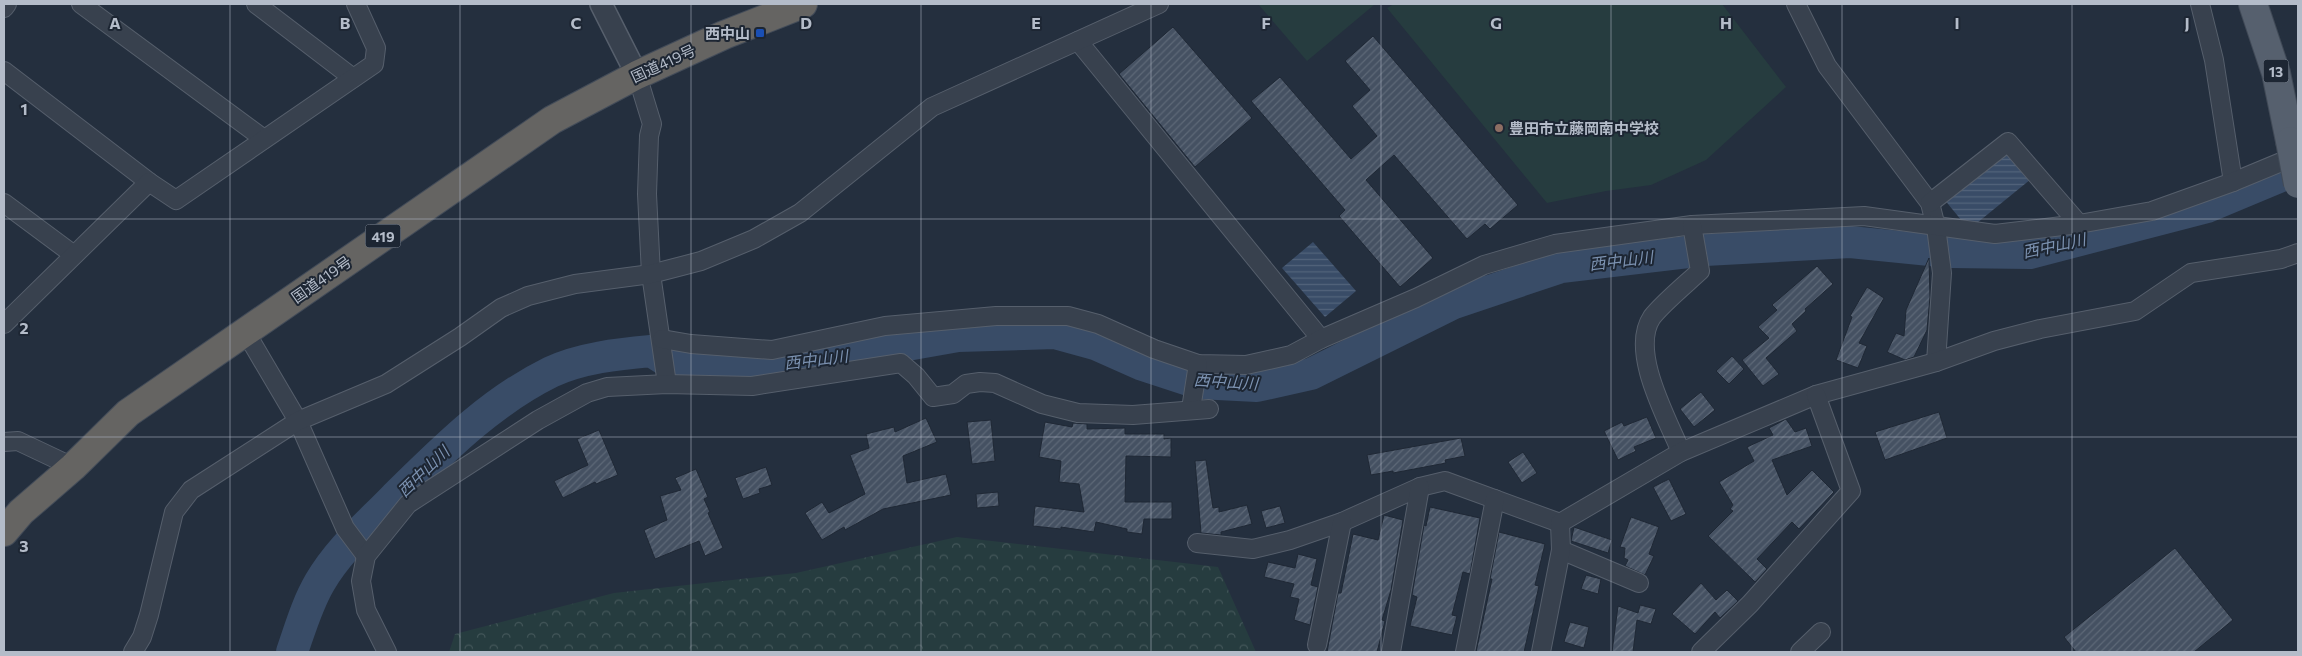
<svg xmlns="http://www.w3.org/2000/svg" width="2302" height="656" viewBox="0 0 2302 656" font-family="Commissioner,'Noto Sans JP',sans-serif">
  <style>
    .forest { fill: url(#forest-crowns) }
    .pitch { fill: #263c3f }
    .water { fill: url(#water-rules) }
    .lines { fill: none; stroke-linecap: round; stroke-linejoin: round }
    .river { stroke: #394c67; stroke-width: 32 }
    .building { fill: url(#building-hatch); stroke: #1f2835 }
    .minor-casing { stroke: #565f6c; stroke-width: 20 }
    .tertiary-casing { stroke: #565f6c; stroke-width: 24 }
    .primary-casing { stroke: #414a57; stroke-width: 30 }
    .trunk-casing { stroke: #434c59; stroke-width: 30 }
    .minor { stroke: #38414e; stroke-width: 18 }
    .tertiary { stroke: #38414e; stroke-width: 21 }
    .primary { stroke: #56606e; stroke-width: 28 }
    .trunk { stroke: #656462; stroke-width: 28 }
    .primary-bridge-casing { stroke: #414a57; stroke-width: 30; stroke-linecap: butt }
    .primary-bridge { stroke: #56606e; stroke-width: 28 }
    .grid { fill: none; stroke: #b4bcc9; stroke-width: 1; stroke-opacity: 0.55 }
    .transit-dot { fill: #1a4fb4; stroke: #1d2633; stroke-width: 2 }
    .education-dot { fill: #8d6e63; stroke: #1d2633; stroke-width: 2 }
    .labels { text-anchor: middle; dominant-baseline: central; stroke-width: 4; stroke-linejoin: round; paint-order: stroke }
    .shield { fill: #1d2633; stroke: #878f9c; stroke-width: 1 }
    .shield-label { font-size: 14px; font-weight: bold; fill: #b4bcc9 }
    .poi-label { font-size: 15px; font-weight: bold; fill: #b4bcc9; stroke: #1d2633; text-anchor: end }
    .street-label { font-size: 15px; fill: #b4bcc9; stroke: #1d2633 }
    .water-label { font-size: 16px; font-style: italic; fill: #7c92b1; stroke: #1d2633 }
    .grid-label { font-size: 16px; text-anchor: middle; font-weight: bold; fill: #b4bcc9; stroke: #1d2633; stroke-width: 4; stroke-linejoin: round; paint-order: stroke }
  </style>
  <defs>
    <pattern id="forest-crowns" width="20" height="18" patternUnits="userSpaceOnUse" patternTransform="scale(1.25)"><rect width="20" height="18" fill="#263c3f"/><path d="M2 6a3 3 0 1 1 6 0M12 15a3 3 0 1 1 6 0" fill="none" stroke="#435659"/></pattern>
    <pattern id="water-rules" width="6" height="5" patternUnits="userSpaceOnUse" patternTransform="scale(1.25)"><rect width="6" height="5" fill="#394c67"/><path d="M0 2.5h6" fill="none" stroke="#53647b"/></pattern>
    <pattern id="building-hatch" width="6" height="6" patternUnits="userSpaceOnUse" patternTransform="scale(1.25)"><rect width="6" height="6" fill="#455162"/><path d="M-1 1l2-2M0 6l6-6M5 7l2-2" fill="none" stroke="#5d6877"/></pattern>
  </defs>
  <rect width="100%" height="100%" fill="#242f3e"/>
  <!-- forest -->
  <path class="forest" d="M957,537l261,30 38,85h-807l6,-18 159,-41 182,-20z"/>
  <!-- pitch -->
  <g class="pitch">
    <path d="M1258,4h115l1,1 -67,56z"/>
    <path d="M1394,4h328l64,83 -80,73 -55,25 -45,6 -59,12 -160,-195z"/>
  </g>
  <!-- water -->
  <g class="water">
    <path d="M2005,149l26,30 -59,48 -6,-1 -22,-27z"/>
    <path d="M1313,242l43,49 -31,26 -43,-49z"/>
  </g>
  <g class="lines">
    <!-- river -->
    <path class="river" d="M292,652c8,-23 15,-48 28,-70 19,-33 49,-58 75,-85 48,-47 95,-95 156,-125 30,-14 67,-18 100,-21l24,15 44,1 103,-7 136,-24 97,-3 40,11 45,20 58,19 59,3 54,-12 143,-71 107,-36 144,-17 145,-8 100,10 80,1 177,-46 91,-38"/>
  </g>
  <!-- building -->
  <g class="building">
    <path d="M1173,27l79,91 -57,49 -76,-93z"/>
    <path d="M1373,36l145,169 -28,24 -5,-5 -18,15 -73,-84 -28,25 67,78 -33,29 -61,-71 6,-6 -94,-109 29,-24 71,82 26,-23 -25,-30 18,-16 -25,-29z"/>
    <path d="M1929,258l1,39 -3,33 -13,27 -9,3 -18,-8 9,-19 8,3 2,-26z"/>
    <path d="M1817,266l16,18 -28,25 1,2 -14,13 5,7 -31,27 13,16 -16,12 -21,-26 27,-22 -11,-11 19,-17 -5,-5z"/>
    <path d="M1867,287l17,11 -25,45 8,3 -9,22 -22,-8 16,-43 -2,-1z"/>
    <path d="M1732,356l12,13 -15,15 -13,-13z"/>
    <path d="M1701,392l14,18 -21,17 -14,-18z"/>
    <path d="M1939,412l8,26 -62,22 -10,-28z"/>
    <path d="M1647,417l9,21 -22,9 2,4 -18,9 -14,-29 18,-9 2,4z"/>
    <path d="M926,418l11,24 -34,14 4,27 39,-9 5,21 -68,14 -38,21 -1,-3 -22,13 -17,-27 17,-11 7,11 36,-19 -15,-39 19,-7 -3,-14 28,-7 1,5z"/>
    <path d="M1786,419l9,13 11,-4 6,18 -40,14 15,35 25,-25 22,22 -35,37 -7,-7 -35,37 10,10 -12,13 -47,-46 25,-25 -3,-2 3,-4 -14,-23 35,-21 -7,-14 26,-12 -4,-7z"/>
    <path d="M991,420l4,41 -23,3 -5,-42z"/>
    <path d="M1045,422l27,5 1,-4 14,1v5l38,-1v6h39v5l7,-1v19l-45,-1 -1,46h47v17h-28l-2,15 -15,-2v-3l-31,-7 -2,10 -33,-5v2l-28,-3 2,-20 49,6 -5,-28 -20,-2 2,-21 -22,-4z"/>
    <path d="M599,430l19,45 -22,9 -1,-2 -32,16 -9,-17 34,-16 -11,-26z"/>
    <path d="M1461,438l4,18 -20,4 1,3 -53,10v-2l-22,4 -4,-20z"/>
    <path d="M1523,452l14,21 -15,10 -14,-21z"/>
    <path d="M1206,460l7,48 6,-1v5l28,-7 5,19 -31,8v3l-20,-2 -6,-72z"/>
    <path d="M766,467l6,18 -13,4 1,4 -17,6 -8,-21z"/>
    <path d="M696,469l12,28 -4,2 6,13 -2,1 15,35 -18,8 -6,-15 -44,18 -11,-29 23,-10 -7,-24 21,-6 -6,-12z"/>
    <path d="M1669,479l17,35 -15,7 -18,-34z"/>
    <path d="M998,492l1,14 -22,2 -1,-14z"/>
    <path d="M1280,506l5,17 -19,5 -5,-17z"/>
    <path d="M1430,507l50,11 -10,56 -7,-2 -11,43 5,1 -5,19 -42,-9 7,-29 -5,-2 12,-70 2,1z"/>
    <path d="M1384,515l19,5 -12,70 -9,30 3,1 -8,31h-50l11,-59h3l12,-59 25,6z"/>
    <path d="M1631,517l28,10 -10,27 5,2 -9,19 -20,-9 3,-6 -4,-2 1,-10 -5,-1z"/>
    <path d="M1574,527l38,13 -4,13 -37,-12z"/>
    <path d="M1499,532l46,12 -10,41 4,1 -15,66h-48l16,-73h-2z"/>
    <path d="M2175,548l58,72 -39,32h-118l-12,-15z"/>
    <path d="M1298,554l19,5 -6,26 7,2 -8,38 -16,-5 5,-21 -9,-2 4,-13 -30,-7 4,-15 27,6z"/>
    <path d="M1586,575l15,4 -3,15 -17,-5z"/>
    <path d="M1701,583l15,17 11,-10 11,11 -18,17 -5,-6 -20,22 -23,-20z"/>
    <path d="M1640,605l16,4 -5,15 -14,-4 -4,32h-21l6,-46 20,7z"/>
    <path d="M1570,622l19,5 -5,21 -20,-6z"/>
  </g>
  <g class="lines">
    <!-- minor casing -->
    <g class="minor-casing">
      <g id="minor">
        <path d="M81,4l183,135"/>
        <path d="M256,4l97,74"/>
        <path d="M1796,4l31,62 103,137 6,24 6,46 -6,89"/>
        <path d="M2200,4l14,56 19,122"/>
        <path d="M4,8l3,-4"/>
        <path d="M1078,41l243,298"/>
        <path d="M4,71l145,111"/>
        <path d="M637,75l15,49 -3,12 -2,58 4,80 16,110"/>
        <path d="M4,203l70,52"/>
        <path d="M1930,203l78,-61 71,82"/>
        <path d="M4,324l145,-142 27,18 198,-136 2,-16 -20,-44"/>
        <path d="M245,331l53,90 47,107 21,28"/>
        <path d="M662,339l29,5 81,6 113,-24 111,-10h72l30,8 56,25 44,15 48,1 45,-10 30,-16 95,-41 68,-33 71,-21 137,-19 172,-9 131,18 84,-10 73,-13 81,-29 65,-27"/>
        <path d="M1191,409l7,-45"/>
        <path d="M4,442l14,-1 55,26"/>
        <path d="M1681,452c-14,-34 -52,-101 -29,-135 11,-14 34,-33 48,-46l-8,-46"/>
        <path d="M1197,543l56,6 37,-9 52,-18 78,-35 25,-6 115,42"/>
        <path d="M1561,550l78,33"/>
        <path d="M1317,645l25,-123"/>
        <path d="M133,652l9,-15 7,-22 25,-103 17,-22 107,-69 88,-37 74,-47 41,-29 27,-12 47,-12 76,-10 50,-13 53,-22 46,-26 132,-106 227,-103"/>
        <path d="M387,652l-21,-42 -5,-29 5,-25 42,-52 130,-84 49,-27 20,-6 60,-3 85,2 149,-23 15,13 17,21 20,-3 13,-10 14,-2 15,1 47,21 36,9 55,2 76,-6"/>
        <path d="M1391,652l29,-165"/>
        <path d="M1465,652l30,-153"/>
        <path d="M1541,652l20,-102 -1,-27 121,-71 135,-57 120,-33 58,-21 46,-12 95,-18 56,-38 90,-14 17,-6"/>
        <path d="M1701,652l49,-48 101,-113 -35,-96"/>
        <path d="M1800,652l21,-20"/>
      </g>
    </g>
    <!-- tertiary casing -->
    <g class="tertiary-casing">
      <path id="tertiary" d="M601,4l36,71"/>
    </g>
    <!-- primary casing -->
    <g class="primary-casing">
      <path id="primary" d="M2253,4l23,69 14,68"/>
    </g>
    <!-- trunk casing -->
    <g class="trunk-casing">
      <path id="trunk" d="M4,532l17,-20 52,-45 55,-54 424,-293 85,-45 87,-40 79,-31"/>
    </g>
    <!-- minor -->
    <use href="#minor" class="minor"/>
    <!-- tertiary -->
    <use href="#tertiary" class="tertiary"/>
    <!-- primary -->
    <use href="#primary" class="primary"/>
    <!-- trunk -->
    <use href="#trunk" class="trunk"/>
    <!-- primary-bridge casing -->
    <g class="primary-bridge-casing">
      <path id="primary-bridge" d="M2290,141l8,43"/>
    </g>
    <!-- primary-bridge -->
    <use href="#primary-bridge" class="primary-bridge"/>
  </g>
  <!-- grid -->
  <path class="grid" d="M230,4v648M460,4v648M691,4v648M921,4v648M1151,4v648M1381,4v648M1611,4v648M1842,4v648M2072,4v648M4,219h2294M4,437h2294"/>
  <!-- markers -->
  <rect class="transit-dot" x="755" y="28" width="10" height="10" rx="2.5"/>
  <circle class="education-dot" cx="1499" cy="128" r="5"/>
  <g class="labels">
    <!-- shield labels -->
    <g class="shield">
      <rect x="2263.5" y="59.5" width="25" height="23" rx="4"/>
      <rect x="365.5" y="224.5" width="35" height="23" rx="4"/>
    </g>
    <g class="shield-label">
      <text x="2276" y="71">13</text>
      <text x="383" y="236">419</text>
    </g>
    <!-- poi labels -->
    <g class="poi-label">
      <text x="750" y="33">西中山</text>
      <text x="1509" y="128" text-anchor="start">豊田市立藤岡南中学校</text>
    </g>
    <!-- street labels -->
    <g class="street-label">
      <text transform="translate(663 63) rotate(-25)">国道419号</text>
      <text transform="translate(321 279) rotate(-35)">国道419号</text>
    </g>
    <!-- water labels -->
    <g class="water-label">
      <text transform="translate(2054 245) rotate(-12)">西中山川</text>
      <text transform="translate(1621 260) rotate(-7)">西中山川</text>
      <text transform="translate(816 359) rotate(-7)">西中山川</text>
      <text transform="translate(1226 381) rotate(4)">西中山川</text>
      <text transform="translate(423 471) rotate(-44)">西中山川</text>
    </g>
  </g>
  <g class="grid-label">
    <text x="115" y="29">A</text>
    <text x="345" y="29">B</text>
    <text x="576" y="29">C</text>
    <text x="806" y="29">D</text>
    <text x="1036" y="29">E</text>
    <text x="1266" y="29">F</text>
    <text x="1496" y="29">G</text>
    <text x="1726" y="29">H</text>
    <text x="1957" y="29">I</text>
    <text x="2187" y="29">J</text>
    <text x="24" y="115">1</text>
    <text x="24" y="334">2</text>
    <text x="24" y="552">3</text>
  </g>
  <!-- border -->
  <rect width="2302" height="656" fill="none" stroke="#b4bcc9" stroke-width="10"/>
</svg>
